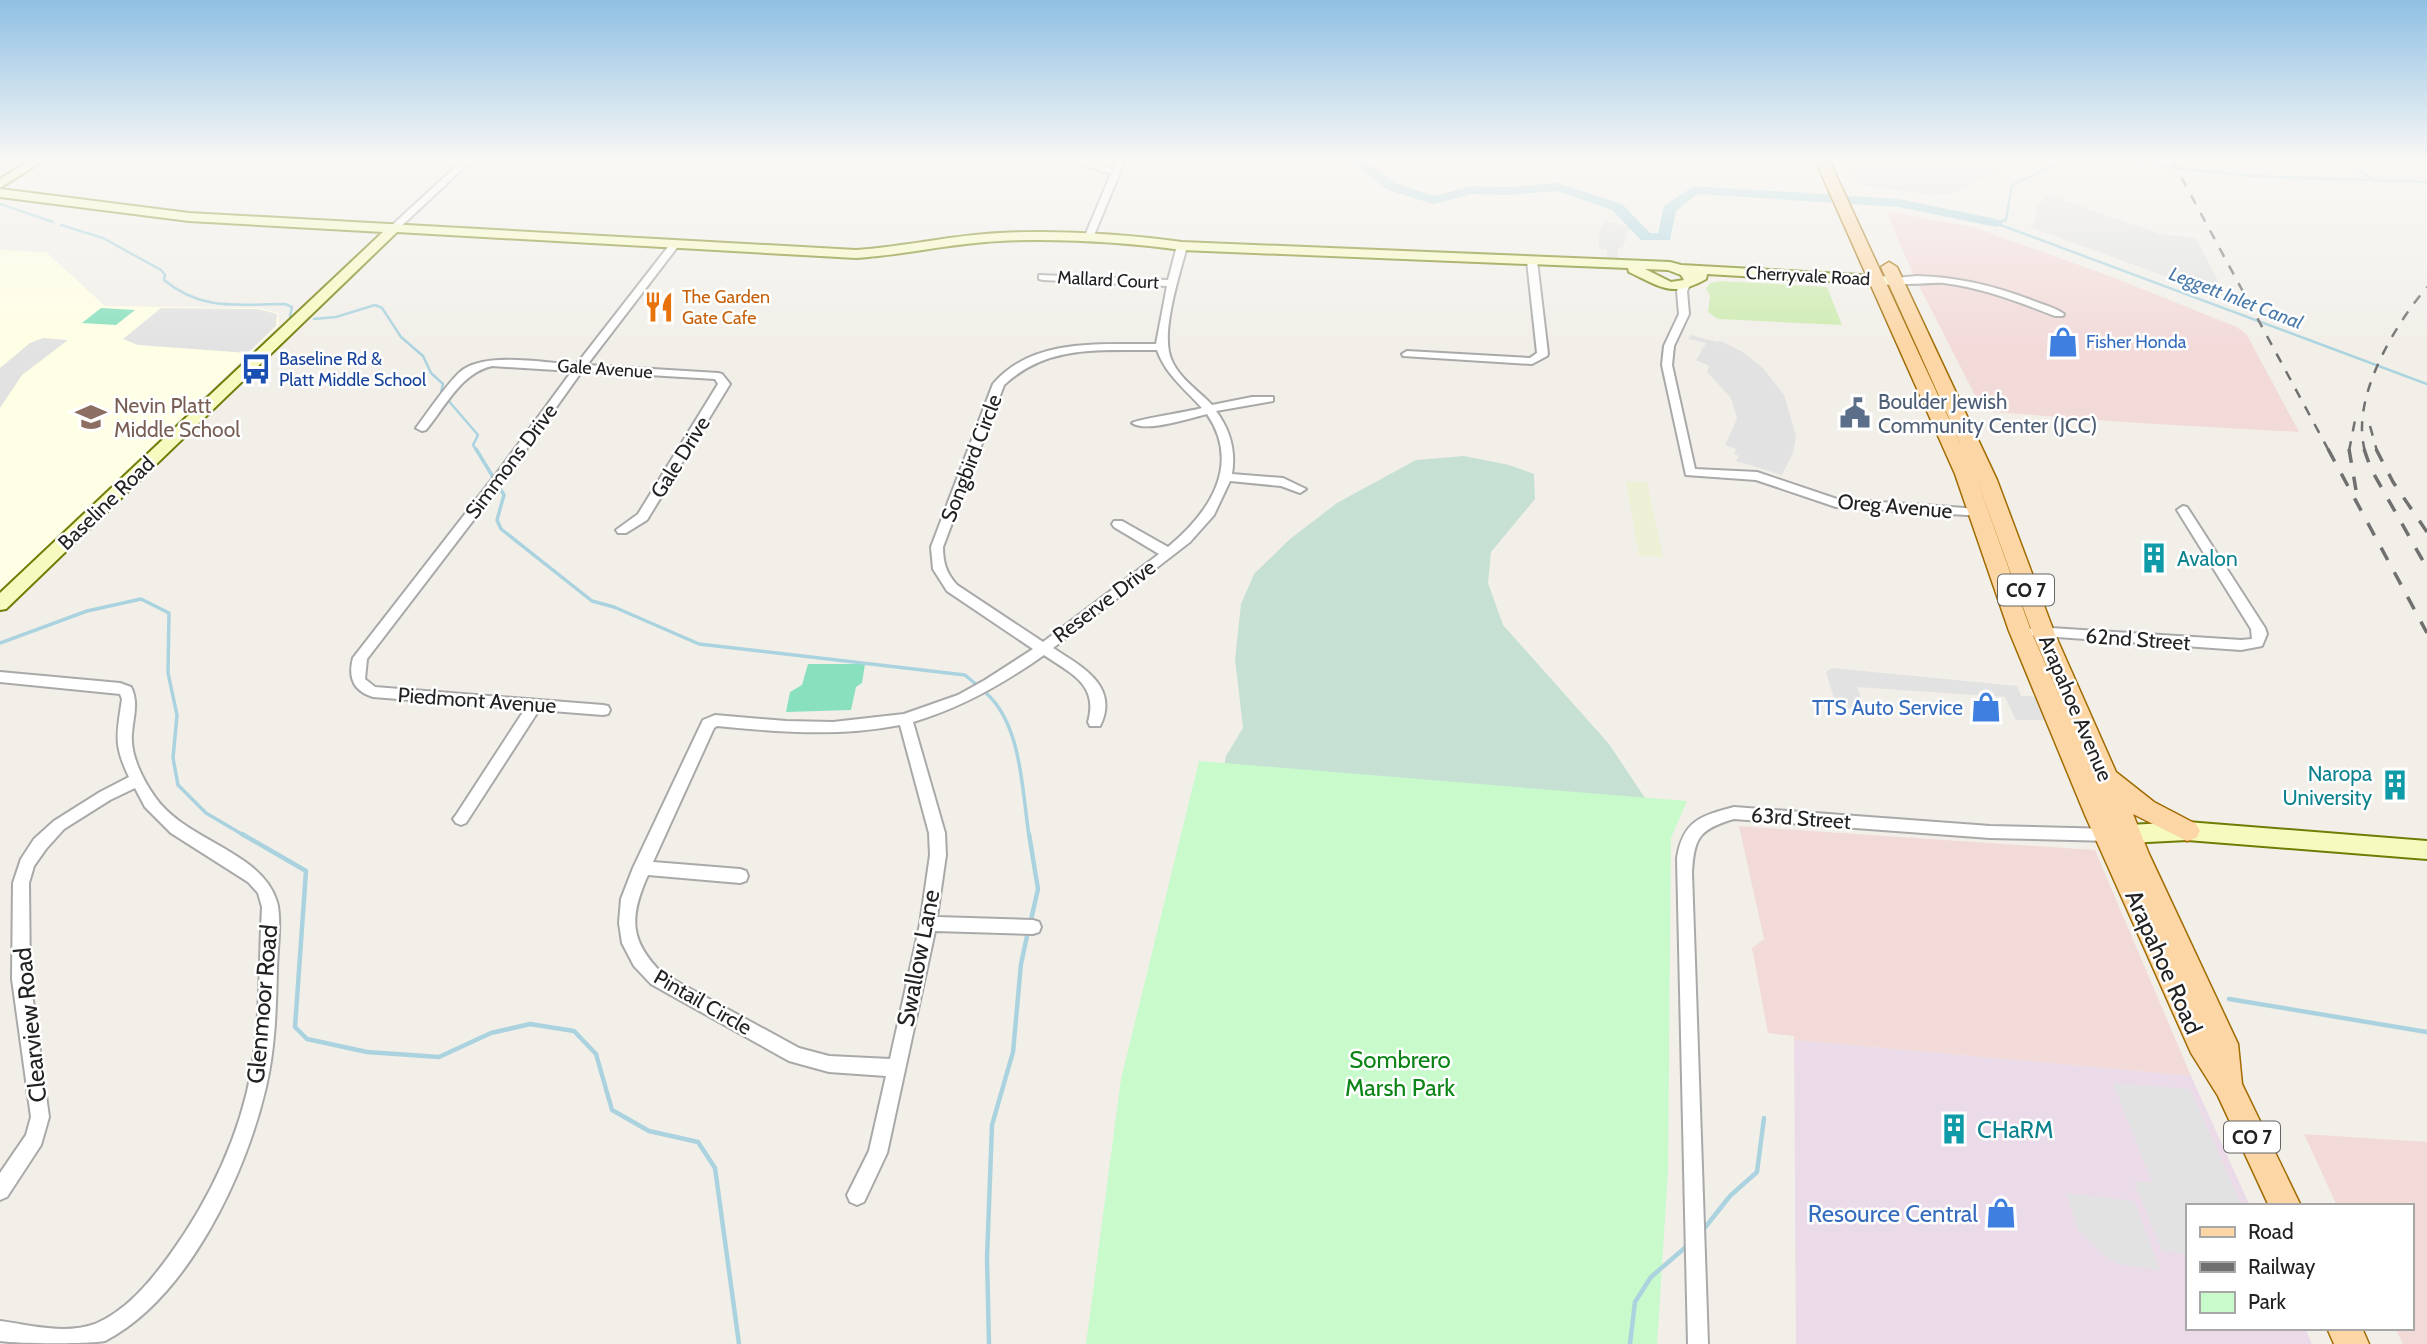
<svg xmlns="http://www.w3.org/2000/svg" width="2427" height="1344" viewBox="0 0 2427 1344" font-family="Cabin,sans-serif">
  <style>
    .residential { fill: #e0dfdf }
    .commercial { fill: #f2dad9 }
    .industrial { fill: #ebdbe8 }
    .education { fill: #ffffe5 }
    .farmland { fill: #eef0d5 }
    .grass { fill: #cdebb0 }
    .wetland { fill: #c6e0d4 }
    .park { fill: #c8facc }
    .pitch { fill: #88e0be }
    .parking { fill: #e2e2e2 }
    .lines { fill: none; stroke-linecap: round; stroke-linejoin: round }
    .stream-far2 { stroke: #aad3df; stroke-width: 2.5 }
    .stream-far1 { stroke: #aad3df; stroke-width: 3.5 }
    .stream { stroke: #aad3df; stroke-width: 4.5 }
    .river { fill: #aad3df; fill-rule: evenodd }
    .street-casing { stroke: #a9a9a9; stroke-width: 4 }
    .secondary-casing { stroke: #707d05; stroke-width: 4 }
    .primary-casing { stroke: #a06b00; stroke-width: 3 }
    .street { fill: #fff; fill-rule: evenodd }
    .secondary { fill: #f7fabf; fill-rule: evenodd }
    .primary { fill: #fcd6a4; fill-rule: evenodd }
    .rail-far1 { stroke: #707070; stroke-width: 2.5; stroke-dasharray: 10 10; stroke-linecap: butt }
    .rail { stroke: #707070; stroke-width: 3.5; stroke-dasharray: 14 14; stroke-linecap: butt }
    .labels { text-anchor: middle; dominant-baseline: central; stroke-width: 5; stroke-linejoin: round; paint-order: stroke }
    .far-street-label { font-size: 18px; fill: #222; stroke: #fff }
    .far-food-label { font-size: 18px; fill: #c56008; stroke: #fff; text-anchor: start }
    .far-shop-label { font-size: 18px; fill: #366cbe; stroke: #fff; text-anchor: start }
    .far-transit-label { font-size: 18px; fill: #164399; stroke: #fff; text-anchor: start }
    .far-water-label { font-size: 19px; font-style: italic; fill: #4a7aab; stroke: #fff }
    .shield { fill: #fff; stroke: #646464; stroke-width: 2 }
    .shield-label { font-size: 19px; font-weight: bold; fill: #222 }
    .service-label { font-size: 21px; fill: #4e5e75; stroke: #fff; text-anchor: start }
    .education-label { font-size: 21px; fill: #785e54; stroke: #fff; text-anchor: start }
    .street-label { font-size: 21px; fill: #222; stroke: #fff }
    .culture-label { font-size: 21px; fill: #0d838f; stroke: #fff; text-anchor: start }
    .shop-label { font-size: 21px; fill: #366cbe; stroke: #fff; text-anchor: end }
    .near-street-label { font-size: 24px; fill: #222; stroke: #fff }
    .near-park-label { font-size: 24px; fill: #0c8416; stroke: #fff }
    .near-culture-label { font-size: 24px; fill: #0d838f; stroke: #fff; text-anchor: start }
    .near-shop-label { font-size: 24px; fill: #366cbe; stroke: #fff; text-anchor: end }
  </style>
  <rect width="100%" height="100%" fill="#f2efe9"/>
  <!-- residential -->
  <path class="residential" d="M1846,160h179l-19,5 -55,29 -19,1 -73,-10z"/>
  <!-- commercial -->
  <g class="commercial">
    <path d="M1886,211l87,16 142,51 122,49 10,8 52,97 -161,-9 -145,-11 -11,-3 -70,-137z"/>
    <path d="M1739,826l356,24 96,226 -397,-36v-4l-26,-3 -16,-85 12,-9z"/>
    <path d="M2304,1134l123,8v202h-24l-8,-16h16v-122h-74z"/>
  </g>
  <!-- industrial -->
  <path class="industrial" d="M1794,1040l397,36 59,130h-63v122h118l7,16h-516z"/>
  <!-- education -->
  <path class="education" d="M0,250l46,2 59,54 154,2 19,5 1,12 -279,266z"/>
  <!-- farmland -->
  <path class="farmland" d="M1626,481l21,1 16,75 -24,-1z"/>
  <!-- grass -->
  <path class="grass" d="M1720,281l107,6 15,38 -124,-6 -10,-7 2,-16 -4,-8 4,-5z"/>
  <!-- wetland -->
  <path class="wetland" d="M1464,456l45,9 25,9 1,25 -44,53 -3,31 15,42 106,119 40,60 -429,-15 6,-33 17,-28 -8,-69 6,-55 13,-30 36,-35 47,-36 79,-43z"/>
  <!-- park -->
  <path class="park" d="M1199,761l488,40 -16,37 -3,333 -11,173h-571l35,-265z"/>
  <!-- pitch -->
  <g class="pitch">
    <path d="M101,308l34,2 -19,15 -34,-2z"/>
    <path d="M808,664h57l-3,19 -6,4 -5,23 -65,2 4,-20 12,-7z"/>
  </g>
  <!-- parking -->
  <g class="parking">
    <path d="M2048,195l112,39 36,4 29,57h-8l-187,-68 4,-4 3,-17z"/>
    <path d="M1605,221l25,6 -7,20 -6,2 2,13 -12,-1v-11l-8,-2 -1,-12z"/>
    <path d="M161,308l97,1 19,5 -1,12 -28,27 -110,-8 -15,-6z"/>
    <path d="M1691,335l26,7 4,-1 22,11 20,16 21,27 12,41 -3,17 -11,22 -46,-14 3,-5 -5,-2 2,-5 -11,-4 12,-26 -6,-21 -24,-26 2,-6 -13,-6 10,-17 -18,-4z"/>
    <path d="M43,338l25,2 -46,35 -22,33v-40l30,-25z"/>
    <path d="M1832,668l185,18 4,10h11l7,4 9,20h-32l-11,-23 -148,-10 8,22 -28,-1 -11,-36z"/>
    <path d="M2113,1083l77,6 52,117h-55v48l-25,-3 -28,-69h18z"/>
    <path d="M2066,1193l68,8 26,69 -42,-6 -15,-9 -24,-24z"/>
  </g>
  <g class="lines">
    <!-- stream-far2 -->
    <g class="stream-far2">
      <path d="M2342,160l31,19"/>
      <path d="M0,204l53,18"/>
      <path d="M1996,223l10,-3 6,-35 42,-20 47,-5 152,16 174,6"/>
      <path d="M1998,224l429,160"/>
      <path d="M61,225l42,13 58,32 4,5 -1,5c39,32 75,24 121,24l7,3 -2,9"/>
      <path d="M314,319l22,-2 39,-12 7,3 19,29 22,19 8,17 12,11 -2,8 37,43 -5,10 4,6"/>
    </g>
    <!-- stream-far1 -->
    <g class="stream-far1">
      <path d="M476,449l28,46 -7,25 4,9 91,72 22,6 85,37 266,31 13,11"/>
      <path d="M0,643l87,-32 54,-12 28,14 -1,60 9,42 -4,43 5,27 28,28 39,23"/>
      <path d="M986,693c36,32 36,98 43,143"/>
    </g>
    <!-- stream -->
    <g class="stream">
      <path d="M242,834l64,37 -11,156 12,12 60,13 72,5 52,-24 39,-9 44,7 22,23 16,56 37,21 49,11 17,26 24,176"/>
      <path d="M1029,834l9,55 -8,35"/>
      <path d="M2229,999l198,33"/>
      <path d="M1703,1230l27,-34 27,-24 7,-54"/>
      <path d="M989,1344l-2,-86 5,-133 21,-73 8,-88 6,-28"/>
      <path d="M1630,1344l5,-42 16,-25 36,-31"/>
    </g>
    <!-- river -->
    <path class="river" d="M1348,160h16l34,24 36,12 38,-10 36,1 50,-4 64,21 28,29h8l6,-27 30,-20 205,13 97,20 7,4 -7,4 -97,-20 -202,-13 -21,17 -6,29h-29l-29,-30 -55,-19 -49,4 -36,-1 -39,10 -45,-14z"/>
    <!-- street casing -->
    <g class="street-casing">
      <g id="street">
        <path d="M463,160h9l-76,71h-6v-4z"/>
        <path d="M1069,160h13l31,9 4,-9h8l-33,80 -8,-2 27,-64z"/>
        <path d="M671,243l8,2 -92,120 131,8 4,1 8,10 -83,136 -21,13h-8l-2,-3 22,-16 80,-130 -3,-5 -133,-8 -74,104 -141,184 -2,20 10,8 228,18 5,1 2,4 -2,4 -5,1 -64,-5 -73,113 -5,2 -5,-2 -3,-4 3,-4 69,-106 -152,-12c-20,-6 -25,-20 -20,-39l147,-189 72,-98 -80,-5c-31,7 -47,41 -66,64l-4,1 -6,-3c12,-16 30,-43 44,-56 24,-21 85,-9 116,-7z"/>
        <path d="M1182,243l5,3c-7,28 -28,89 -15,115 8,18 27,30 40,44l40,-8h21v4l-57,10c14,19 20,39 16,63l51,4 23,11 -6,4 -19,-7 -51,-5 -16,34 -24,27 -137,106c28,18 67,38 47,78h-10l-2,-4c11,-38 -18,-49 -44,-67 -41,29 -83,53 -131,67l32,111 1,22 -9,62 96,3 6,2 2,5 -2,5 -6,2 -98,-3 -48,222 -23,49 -7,3 -7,-3 -3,-7 22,-44 17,-75 -57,-4 -40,-11 -138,-77 -17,-18 -12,-23 -3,-20 2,-24 12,-31 70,-148 12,-5 71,6 47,1 71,-8 54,-19 27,-15 48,-31 -86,-58 -14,-22 -2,-22 62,-163c40,-47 108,-39 163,-40l11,-58 -124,-6 -4,-1v-4l129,5 9,-34zM1157,350c9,25 28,39 45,58 -14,4 -63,11 -70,15 14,10 58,-5 75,-9 35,51 2,99 -39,133l-46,-26h-8l-2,3 2,3 45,27 -116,88 -86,-57c-11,-12 -14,-23 -14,-38l61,-162c44,-41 96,-34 153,-35zM900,725l29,108 1,22 -10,69 -30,135 -61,-3 -30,-8 -136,-74c-34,-33 -34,-57 -15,-99l92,8 6,-2 2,-5 -2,-5 -6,-2 -87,-7 61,-134 3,-2c61,6 121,11 183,-1z"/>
        <path d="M1532,258l5,3 11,93 -1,2 -15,8 -129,-8 -1,-2 5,-3 123,7 7,-5 -10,-92z"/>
        <path d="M1917,276c41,1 79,10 117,25 10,4 22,7 30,13l-1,2h-8c-36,-14 -72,-28 -111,-33 -13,-1 -45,4 -54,-2l5,-3z"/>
        <path d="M1685,282l5,3 -3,6 2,23 -15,32 -2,19 23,104 62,3 80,27 142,10 6,4 -2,3 -147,-9 -80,-27 -70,-5 -24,-110 2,-19 15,-32 -2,-23 4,-8z"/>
        <path d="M2183,506l4,1 78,121 2,6 -5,12 -21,4 -211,-15 -2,-3 2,-3 5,-2 206,13 11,-1 -1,-10 -74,-119z"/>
        <path d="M0,672l120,11 11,4c8,16 2,30 1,47 -2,21 11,46 23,63 30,44 107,54 122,105 5,18 0,50 0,69 -1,39 -2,78 -11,116 -20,87 -78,211 -161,254 -16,3 -85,3 -105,0v-20c30,4 65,14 95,3 31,-13 55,-42 74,-68 40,-55 72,-122 83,-189 9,-53 7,-107 10,-160l-4,-14 -10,-11 -77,-49 -26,-26 -10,-19 -25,12 -46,29 -18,20 -12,17 -5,17 1,96 19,138 -8,28 -34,52 -7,3v-27l26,-38 5,-18 -19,-138 1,-96 8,-24 13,-20 20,-18 46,-29 29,-15c-16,-33 -12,-43 -7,-78l-2,-5 -120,-12z"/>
        <path d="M1734,807l256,19 122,3 6,1 2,5 -2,5 -6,1 -122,-3 -256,-19c-35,10 -40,19 -42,54l16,471h-20l-11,-486c6,-37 23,-42 57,-51z"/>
      </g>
    </g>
    <!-- secondary casing -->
    <g class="secondary-casing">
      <g id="secondary">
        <path d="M30,160h14l-44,28v-9z"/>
        <path d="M0,189l189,24 667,37c48,-3 96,-15 144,-17 59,-3 123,1 182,9l488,20 11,3 214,12 7,4 -7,4 -188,-11 -1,5c-33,19 -45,8 -77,-7l-1,-4 -446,-18c-59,-8 -123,-12 -182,-9 -48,2 -96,14 -144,17l-459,-26 -391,377 -6,1v-17l383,-361 -194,-11 -189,-24zM1645,269l23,1 13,5 3,5 -13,2z"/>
        <path d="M2187,822l240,19v18l-240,-19 -59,3 -8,-3 -3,-6 3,-6 8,-3z"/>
      </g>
    </g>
    <!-- primary casing -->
    <g class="primary-casing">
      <g id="primary">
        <path d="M1815,160h14l133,287 -81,-180 8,-5 8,5 100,213 57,152 62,140 38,30 42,22 4,7 -4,7 -9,3 -54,-27 16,40 89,190 4,40 59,122h-32l-51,-110 -27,-43 -106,-238 -76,-184 -54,-157zM1976,477l56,155 31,73 -32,-74z"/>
        <path d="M2327,1328h35l7,16h-35z"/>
      </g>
    </g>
    <!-- street -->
    <use href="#street" class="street"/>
    <!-- secondary -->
    <use href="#secondary" class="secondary"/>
    <!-- primary -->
    <use href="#primary" class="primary"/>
    <!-- rail-far1 -->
    <g class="rail-far1">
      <path d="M2172,160l157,291"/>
      <path d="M2370,426l7,25"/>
      <path d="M2349,451l7,-36"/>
      <path d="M2365,451c-15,-52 29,-125 62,-164"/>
    </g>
    <!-- rail -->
    <g class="rail">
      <path d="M2328,449l99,184"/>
      <path d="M2349,449l7,41"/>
      <path d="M2364,449l7,20 56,99"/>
      <path d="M2376,449l17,33 34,50"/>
    </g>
  </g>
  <!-- sky -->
  <linearGradient id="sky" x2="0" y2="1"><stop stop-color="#8fc0e4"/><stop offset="0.46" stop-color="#f9f8f5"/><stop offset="1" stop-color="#f9f8f5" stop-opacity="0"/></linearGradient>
  <rect width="2427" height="348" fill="url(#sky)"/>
  <!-- icons -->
  <defs>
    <g id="restaurant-bare" transform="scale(2.415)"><path d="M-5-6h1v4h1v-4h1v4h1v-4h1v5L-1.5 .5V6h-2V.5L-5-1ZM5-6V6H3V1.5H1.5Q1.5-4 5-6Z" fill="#e8710a" stroke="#fff" stroke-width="2.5" paint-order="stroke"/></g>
    <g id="shop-bare" transform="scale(2.415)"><path d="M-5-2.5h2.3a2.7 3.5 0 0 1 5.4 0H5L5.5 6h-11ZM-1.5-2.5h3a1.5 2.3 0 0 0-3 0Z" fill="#3f7fe0" stroke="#fff" stroke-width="2.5" paint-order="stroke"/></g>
    <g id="bus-bare" transform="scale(2.415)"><path d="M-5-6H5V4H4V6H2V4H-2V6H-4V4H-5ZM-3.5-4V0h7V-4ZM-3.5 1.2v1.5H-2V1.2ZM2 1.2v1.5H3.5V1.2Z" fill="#1a4fb4" stroke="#fff" stroke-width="2.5" paint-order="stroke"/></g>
    <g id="civic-bare" transform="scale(2.415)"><path d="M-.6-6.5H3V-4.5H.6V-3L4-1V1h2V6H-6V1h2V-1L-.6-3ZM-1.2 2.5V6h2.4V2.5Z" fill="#5c6f8a" stroke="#fff" stroke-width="2.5" paint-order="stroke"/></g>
    <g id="school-bare" transform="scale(2.415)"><path d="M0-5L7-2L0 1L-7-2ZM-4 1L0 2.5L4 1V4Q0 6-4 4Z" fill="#8d6e63" stroke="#fff" stroke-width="2.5" paint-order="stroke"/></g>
    <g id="building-bare" transform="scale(2.415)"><path d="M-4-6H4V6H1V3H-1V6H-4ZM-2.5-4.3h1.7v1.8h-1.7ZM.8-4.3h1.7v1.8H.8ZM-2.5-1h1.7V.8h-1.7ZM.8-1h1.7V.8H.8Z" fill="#0f9aa8" stroke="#fff" stroke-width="2.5" paint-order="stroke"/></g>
  </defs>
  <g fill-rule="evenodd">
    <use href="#restaurant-bare" x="659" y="307"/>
    <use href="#shop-bare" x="2063" y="342"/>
    <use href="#bus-bare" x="256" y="369"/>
    <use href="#civic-bare" x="1855" y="413"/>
    <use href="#school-bare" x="91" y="417"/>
    <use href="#building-bare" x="2154" y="558"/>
    <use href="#shop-bare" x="1986" y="707"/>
    <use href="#building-bare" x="2395" y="785"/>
    <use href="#building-bare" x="1954" y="1129"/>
    <use href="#shop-bare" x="2001" y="1213"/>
  </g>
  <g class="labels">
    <!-- far-street labels -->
    <g class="far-street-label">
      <text transform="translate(1808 276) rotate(3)">Cherryvale Road</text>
      <text transform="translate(1108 280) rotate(3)">Mallard Court</text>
      <text transform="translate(605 369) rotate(4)">Gale Avenue</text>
    </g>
    <!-- far-food labels -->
    <g class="far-food-label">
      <text x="682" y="297">The Garden<tspan x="682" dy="21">Gate Cafe</tspan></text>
    </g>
    <!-- far-shop labels -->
    <g class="far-shop-label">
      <text x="2086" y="342">Fisher Honda</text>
    </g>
    <!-- far-transit labels -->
    <g class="far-transit-label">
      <text x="279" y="359">Baseline Rd &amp;<tspan x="279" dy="21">Platt Middle School</tspan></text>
    </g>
    <!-- far-water labels -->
    <g class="far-water-label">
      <text transform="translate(2236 298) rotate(21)">Leggett Inlet Canal</text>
    </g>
    <!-- shield labels -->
    <g class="shield">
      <rect x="1998" y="574.5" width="56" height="31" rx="5"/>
      <rect x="2224" y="1121.5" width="56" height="31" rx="5"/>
    </g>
    <g class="shield-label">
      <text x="2026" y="590">CO 7</text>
      <text x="2252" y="1137">CO 7</text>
    </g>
    <!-- service labels -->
    <g class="service-label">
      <text x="1878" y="401">Boulder Jewish<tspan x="1878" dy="24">Community Center (JCC)</tspan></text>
    </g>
    <!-- education labels -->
    <g class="education-label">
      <text x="114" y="405">Nevin Platt<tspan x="114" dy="24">Middle School</tspan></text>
    </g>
    <!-- street labels -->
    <g class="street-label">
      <text transform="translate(680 457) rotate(-58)">Gale Drive</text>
      <text transform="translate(971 458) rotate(-69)">Songbird Circle</text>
      <text transform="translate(511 461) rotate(-53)">Simmons Drive</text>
      <text transform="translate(106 503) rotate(-44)">Baseline Road</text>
      <text transform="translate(1895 506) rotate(5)">Oreg Avenue</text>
      <text transform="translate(1104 601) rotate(-37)">Reserve Drive</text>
      <text transform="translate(2138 639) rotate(4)">62nd Street</text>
      <text transform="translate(477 700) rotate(4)">Piedmont Avenue</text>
      <text transform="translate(2076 708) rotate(67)">Arapahoe Avenue</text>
      <text transform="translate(1801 818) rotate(4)">63rd Street</text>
      <text transform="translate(703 1002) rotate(30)">Pintail Circle</text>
    </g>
    <!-- culture labels -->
    <g class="culture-label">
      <text x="2177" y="558">Avalon</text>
      <text x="2372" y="773" text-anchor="end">Naropa<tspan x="2372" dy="24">University</tspan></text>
    </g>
    <!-- shop labels -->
    <g class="shop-label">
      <text x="1963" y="707">TTS Auto Service</text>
    </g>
    <!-- near-street labels -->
    <g class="near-street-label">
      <text transform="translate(918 958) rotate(-79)">Swallow Lane</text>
      <text transform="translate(2164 962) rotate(66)">Arapahoe Road</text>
      <text transform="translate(262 1004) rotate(-85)">Glenmoor Road</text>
      <text transform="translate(30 1025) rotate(-96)">Clearview Road</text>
    </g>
    <!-- near-park labels -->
    <g class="near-park-label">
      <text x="1400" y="1059">Sombrero<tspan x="1400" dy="28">Marsh Park</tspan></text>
    </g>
    <!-- near-culture labels -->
    <g class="near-culture-label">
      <text x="1977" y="1129">CHaRM</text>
    </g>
    <!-- near-shop labels -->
    <g class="near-shop-label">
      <text x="1978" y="1213">Resource Central</text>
    </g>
  </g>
  <!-- legend -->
  <rect x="2186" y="1204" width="228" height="126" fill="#ffffff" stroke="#a7a7a7" stroke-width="2"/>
  <rect x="2200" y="1227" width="35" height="10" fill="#fcd6a4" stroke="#a7a7a7" stroke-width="2"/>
  <text x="2248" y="1239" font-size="21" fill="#222222">Road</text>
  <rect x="2200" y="1262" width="35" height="10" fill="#707070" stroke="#a7a7a7" stroke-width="2"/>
  <text x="2248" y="1274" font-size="21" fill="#222222">Railway</text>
  <rect x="2200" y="1292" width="35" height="21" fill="#c8facc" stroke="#a7a7a7" stroke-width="2"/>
  <text x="2248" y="1309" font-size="21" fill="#222222">Park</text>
</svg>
